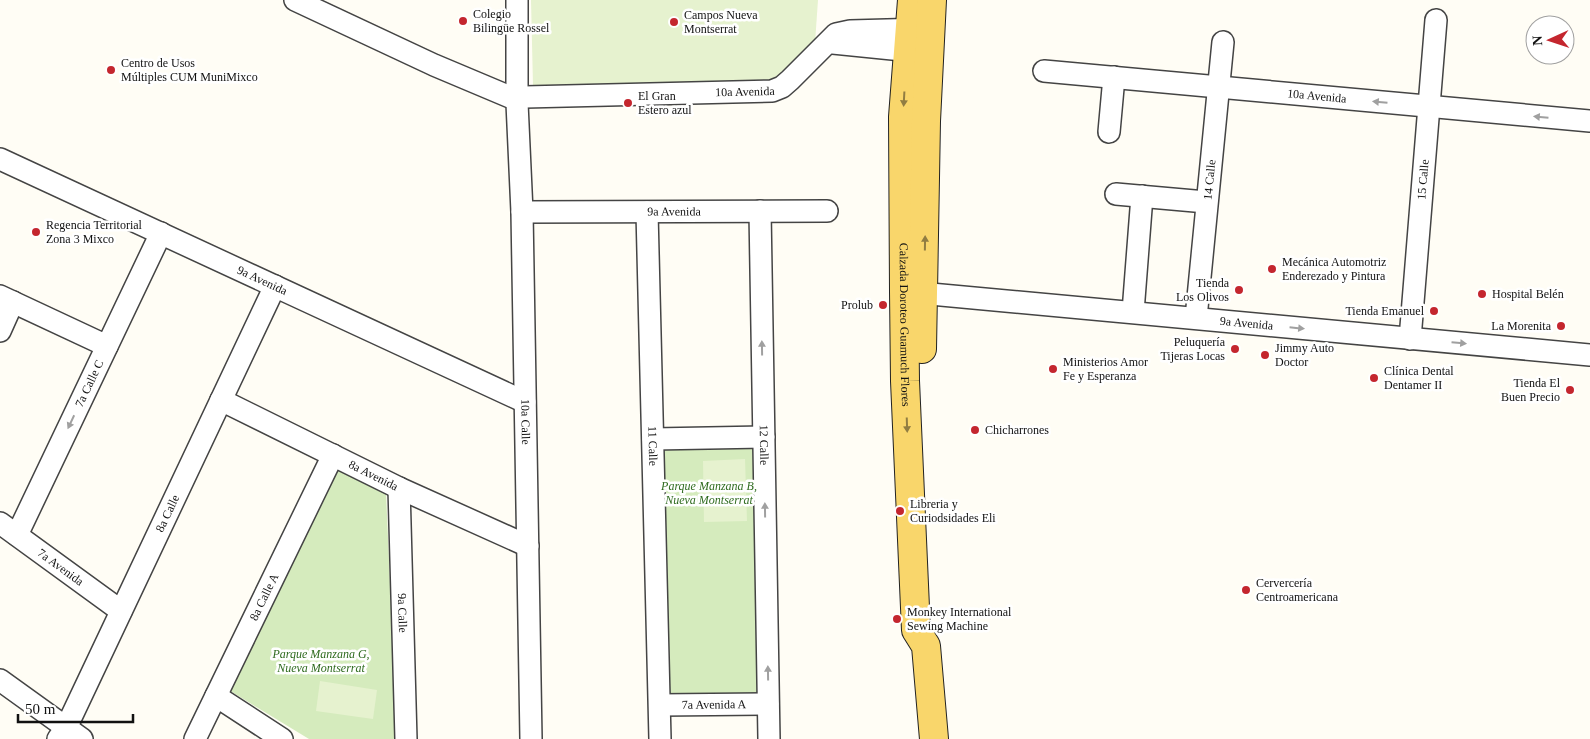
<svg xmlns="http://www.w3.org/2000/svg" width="1590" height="739" viewBox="0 0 1590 739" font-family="Georgia,serif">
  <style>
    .green { fill: #d5ebbd }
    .pitch { fill: #e6f2cf }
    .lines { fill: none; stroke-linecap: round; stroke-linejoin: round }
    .minor-casing { stroke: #444; stroke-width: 24 }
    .major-casing { stroke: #222; stroke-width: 30 }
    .minor { stroke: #fff; stroke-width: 21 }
    .major { stroke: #f9d66b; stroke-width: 28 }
    .oneway { fill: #917d42 }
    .oneway2 { fill: #a0a0a0 }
    .poi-dot { fill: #c4262e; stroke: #fff; stroke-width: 2 }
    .labels { text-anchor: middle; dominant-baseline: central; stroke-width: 5; stroke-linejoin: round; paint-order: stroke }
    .poi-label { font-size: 12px; fill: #111; stroke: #fff; text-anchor: start }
    .street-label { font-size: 12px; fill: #111; stroke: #fff }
    .park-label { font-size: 12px; font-style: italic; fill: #2f6b1f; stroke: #fff }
  </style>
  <rect width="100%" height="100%" fill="#fffdf5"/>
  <!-- green -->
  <g class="green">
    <path d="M759,441l4,257 -99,2 -6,-258z"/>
    <path d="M331,462l55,31 11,246h-88l-82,-50z"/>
  </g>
  <!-- pitch -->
  <g class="pitch">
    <path d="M531,0h287l-3,43 -41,37 -241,6z"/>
    <path d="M745,459l2,62 -43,1 -1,-61z"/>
    <path d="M320,681l57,9 -4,29 -57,-8z"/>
  </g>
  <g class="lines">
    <!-- minor casing -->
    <g class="minor-casing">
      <g id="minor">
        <path d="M295,0l139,65 76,32"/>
        <path d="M833,43l89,9"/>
        <path id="s1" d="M1044,71l546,50"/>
        <path d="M517,88v-88"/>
        <path id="s2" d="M525,97l247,-6 10,-4 8,-7 46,-46 14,-3 74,-2"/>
        <path id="s3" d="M517,103l5,109 9,527"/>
        <path d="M1109,132l5,-55"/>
        <path id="s4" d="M0,159l525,243"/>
        <path d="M1116,194l90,8"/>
        <path id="s5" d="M760,211l9,528"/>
        <path id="s6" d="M522,212l305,-1"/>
        <path id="s7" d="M647,212l13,527"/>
        <path id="s8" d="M909,292l681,63"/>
        <path d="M0,296l107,50"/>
        <path d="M1133,312l9,-116"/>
        <path id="s9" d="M1196,318l27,-276"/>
        <path d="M0,331l13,-29"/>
        <path id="s10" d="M1410,339l26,-319"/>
        <path id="s11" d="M221,400l178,88 129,58"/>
        <path d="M653,439l111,-2"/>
        <path id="s12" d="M399,488l7,251"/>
        <path id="s13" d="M0,523l121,88"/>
        <path id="s14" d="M17,535l144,-302"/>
        <path d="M0,680l82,59"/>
        <path d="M216,696l66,43"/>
        <path id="s15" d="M660,705l108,-1"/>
        <path id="s16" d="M58,739l8,-11 209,-442"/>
        <path id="s17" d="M195,739l138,-284"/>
      </g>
    </g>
    <!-- major casing -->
    <g class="major-casing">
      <g id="major">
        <path id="s18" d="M912,0l-9,117 1,175 1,89 11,249 10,16 8,93"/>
        <path d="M922,349l4,-228 6,-121"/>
      </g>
    </g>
    <!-- minor -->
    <use href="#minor" class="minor"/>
    <!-- major -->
    <use href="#major" class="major"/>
  </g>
  <!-- one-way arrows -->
  <defs><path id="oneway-solid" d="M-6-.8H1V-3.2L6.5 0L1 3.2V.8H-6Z" transform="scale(1.25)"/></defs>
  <g class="oneway">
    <use href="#oneway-solid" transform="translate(904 99) rotate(93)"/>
    <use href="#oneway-solid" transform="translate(925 243) rotate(-89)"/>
    <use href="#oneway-solid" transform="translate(907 425) rotate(88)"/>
  </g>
  <g class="oneway2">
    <use href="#oneway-solid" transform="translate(1380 102) rotate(-175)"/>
    <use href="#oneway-solid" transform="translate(1541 117) rotate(-175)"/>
    <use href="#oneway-solid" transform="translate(1297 328) rotate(6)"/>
    <use href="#oneway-solid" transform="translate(1459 343) rotate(5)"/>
    <use href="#oneway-solid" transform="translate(762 348) rotate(-91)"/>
    <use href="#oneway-solid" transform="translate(71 422) rotate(115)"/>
    <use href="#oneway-solid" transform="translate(765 510) rotate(-91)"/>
    <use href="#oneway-solid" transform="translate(768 673) rotate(-91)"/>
  </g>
  <!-- markers -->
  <g class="poi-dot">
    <circle cx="463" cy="21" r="5"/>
    <circle cx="674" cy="22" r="5"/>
    <circle cx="111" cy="70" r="5"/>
    <circle cx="628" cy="103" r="5"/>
    <circle cx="36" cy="232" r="5"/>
    <circle cx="1272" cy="269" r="5"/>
    <circle cx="1239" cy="290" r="5"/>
    <circle cx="1482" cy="294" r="5"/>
    <circle cx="883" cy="305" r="5"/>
    <circle cx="1434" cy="311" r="5"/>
    <circle cx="1561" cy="326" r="5"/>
    <circle cx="1235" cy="349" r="5"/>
    <circle cx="1265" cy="355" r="5"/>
    <circle cx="1053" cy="369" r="5"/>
    <circle cx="1374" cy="378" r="5"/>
    <circle cx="1570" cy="390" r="5"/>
    <circle cx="975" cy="430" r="5"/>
    <circle cx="900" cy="511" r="5"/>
    <circle cx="1246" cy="590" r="5"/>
    <circle cx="897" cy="619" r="5"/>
  </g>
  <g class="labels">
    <!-- poi labels -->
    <g class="poi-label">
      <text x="473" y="14">Colegio<tspan x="473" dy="14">Bilingüe Rossel</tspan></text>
      <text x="684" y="15">Campos Nueva<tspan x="684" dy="14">Montserrat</tspan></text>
      <text x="121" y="63">Centro de Usos<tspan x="121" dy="14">Múltiples CUM MuniMixco</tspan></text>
      <text x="638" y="96">El Gran<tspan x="638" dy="14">Estero azul</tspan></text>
      <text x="46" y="225">Regencia Territorial<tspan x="46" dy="14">Zona 3 Mixco</tspan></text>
      <text x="1282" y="262">Mecánica Automotriz<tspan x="1282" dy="14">Enderezado y Pintura</tspan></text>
      <text x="1229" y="283" text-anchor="end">Tienda<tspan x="1229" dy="14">Los Olivos</tspan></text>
      <text x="1492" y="294">Hospital Belén</text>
      <text x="873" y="305" text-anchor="end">Prolub</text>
      <text x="1424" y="311" text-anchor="end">Tienda Emanuel</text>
      <text x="1551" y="326" text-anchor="end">La Morenita</text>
      <text x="1225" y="342" text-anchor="end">Peluquería<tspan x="1225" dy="14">Tijeras Locas</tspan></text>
      <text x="1275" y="348">Jimmy Auto<tspan x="1275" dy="14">Doctor</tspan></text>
      <text x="1063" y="362">Ministerios Amor<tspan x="1063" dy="14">Fe y Esperanza</tspan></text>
      <text x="1384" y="371">Clínica Dental<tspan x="1384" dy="14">Dentamer II</tspan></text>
      <text x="1560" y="383" text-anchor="end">Tienda El<tspan x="1560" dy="14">Buen Precio</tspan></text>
      <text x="985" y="430">Chicharrones</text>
      <text x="910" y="504">Libreria y<tspan x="910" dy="14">Curiodsidades Eli</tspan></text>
      <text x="1256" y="583">Cervercería<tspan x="1256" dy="14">Centroamericana</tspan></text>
      <text x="907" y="612">Monkey International<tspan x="907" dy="14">Sewing Machine</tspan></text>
    </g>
    <!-- street labels -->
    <g class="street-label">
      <text stroke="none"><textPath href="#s2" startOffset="220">10a Avenida</textPath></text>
      <text stroke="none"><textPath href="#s1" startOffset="274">10a Avenida</textPath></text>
      <text stroke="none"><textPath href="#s10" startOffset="160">15 Calle</textPath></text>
      <text stroke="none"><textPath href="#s9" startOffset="139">14 Calle</textPath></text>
      <text stroke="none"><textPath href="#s6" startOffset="152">9a Avenida</textPath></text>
      <text stroke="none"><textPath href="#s4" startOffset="289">9a Avenida</textPath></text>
      <text stroke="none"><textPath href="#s8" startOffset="339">9a Avenida</textPath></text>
      <text stroke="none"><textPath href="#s18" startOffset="325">Calzada Doroteo Guamuch Flores</textPath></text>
      <text stroke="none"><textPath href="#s14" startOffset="168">7a Calle C</textPath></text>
      <text stroke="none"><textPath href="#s3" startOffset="319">10a Calle</textPath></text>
      <text stroke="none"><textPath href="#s7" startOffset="234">11 Calle</textPath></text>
      <text stroke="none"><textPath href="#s5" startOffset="234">12 Calle</textPath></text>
      <text stroke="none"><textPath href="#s11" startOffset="170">8a Avenida</textPath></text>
      <text stroke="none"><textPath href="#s16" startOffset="251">8a Calle</textPath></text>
      <text stroke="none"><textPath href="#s13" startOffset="75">7a Avenida</textPath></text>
      <text stroke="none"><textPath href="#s17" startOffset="158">8a Calle A</textPath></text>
      <text stroke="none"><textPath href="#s12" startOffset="125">9a Calle</textPath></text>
      <text stroke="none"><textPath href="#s15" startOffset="54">7a Avenida A</textPath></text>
    </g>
    <!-- park labels -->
    <g class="park-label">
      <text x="709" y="486">Parque Manzana B,<tspan x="709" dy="14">Nueva Montserrat</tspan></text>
      <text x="321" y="654">Parque Manzana G,<tspan x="321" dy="14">Nueva Montserrat</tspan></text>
    </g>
  </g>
  <!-- north arrow -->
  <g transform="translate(1550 40) rotate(267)"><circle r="24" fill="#ffffff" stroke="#a0a0a0"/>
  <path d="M0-4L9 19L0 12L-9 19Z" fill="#c4262e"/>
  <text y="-8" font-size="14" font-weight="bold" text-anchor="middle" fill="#111111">N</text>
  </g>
  <!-- scale -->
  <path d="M18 714v8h115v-8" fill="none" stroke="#111111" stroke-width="2.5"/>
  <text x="25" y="714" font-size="15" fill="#111111" stroke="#ffffff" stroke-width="4" paint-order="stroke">50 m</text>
</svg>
